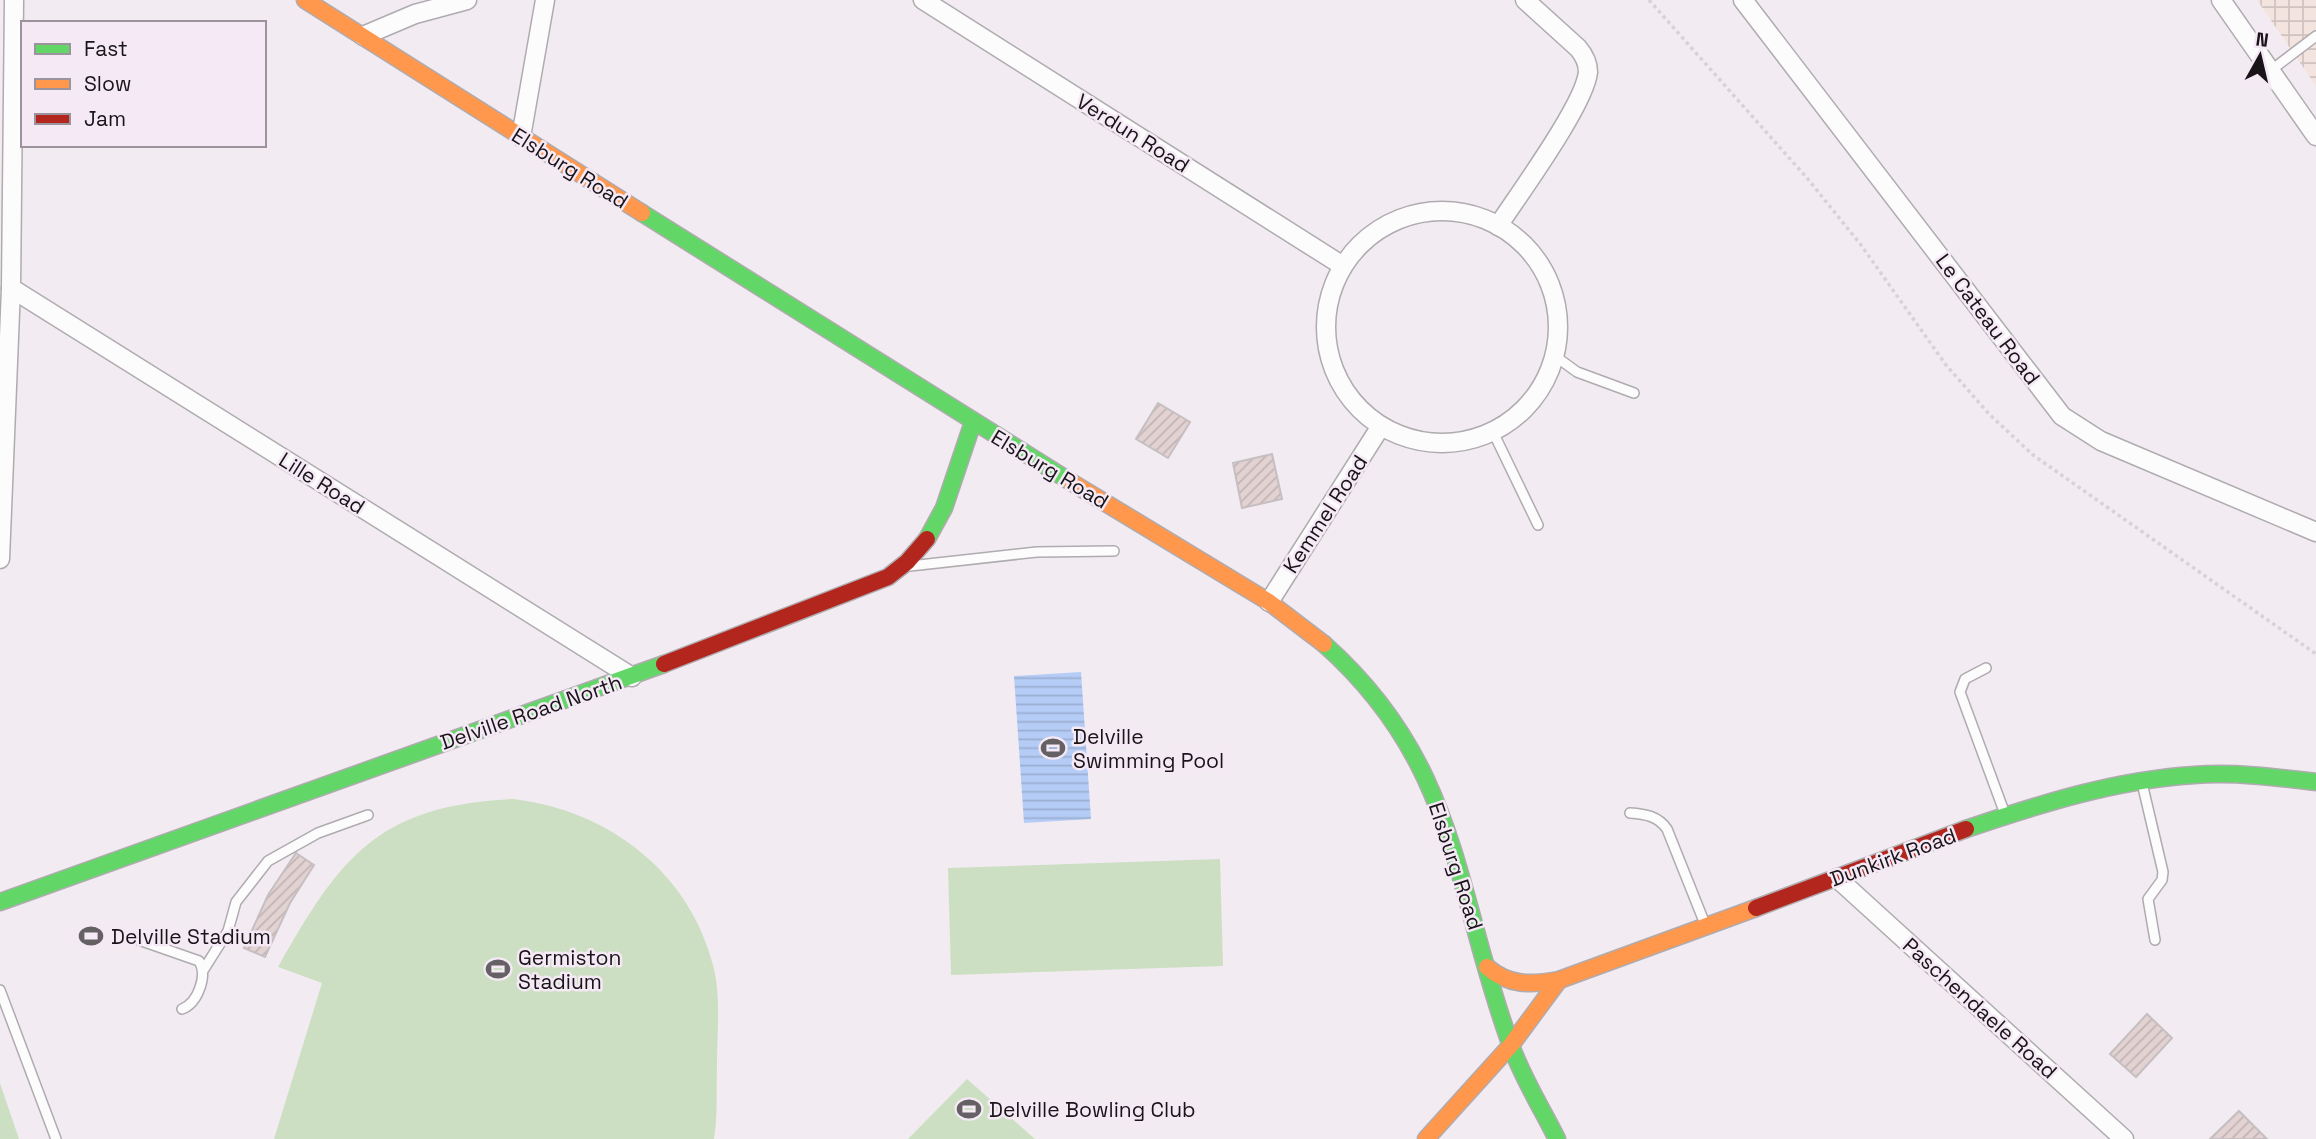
<svg xmlns="http://www.w3.org/2000/svg" width="2316" height="1139" viewBox="0 0 2316 1139" font-family="'Space Grotesk',sans-serif">
  <style>
    .industrial { fill: url(#industrial-grid) }
    .pitch { fill: #cddfc2 }
    .water { fill: url(#water-rules) }
    .building { fill: url(#building-hatch); stroke: #c5bfc2; stroke-width: 2 }
    .lines { fill: none; stroke-linecap: round; stroke-linejoin: round }
    .lane-casing { stroke: #afabaf; stroke-width: 12 }
    .street-casing { stroke: #afabaf; stroke-width: 21 }
    .fast-casing { stroke: #afabaf; stroke-width: 19 }
    .slow-casing { stroke: #afabaf; stroke-width: 19 }
    .jam-casing { stroke: #afabaf; stroke-width: 19 }
    .path { stroke: #d5d3d5; stroke-width: 3.5; stroke-dasharray: 3.5 3.5; stroke-linecap: butt }
    .lane { stroke: #fdfcfd; stroke-width: 9 }
    .street { stroke: #fdfcfd; stroke-width: 18 }
    .fast { stroke: #63d668; stroke-width: 16 }
    .slow { stroke: #ff974d; stroke-width: 16 }
    .jam { stroke: #b3261e; stroke-width: 16 }
    .labels { text-anchor: middle; dominant-baseline: central; stroke-width: 5; stroke-linejoin: round; paint-order: stroke }
    .street-label { font-size: 21px; fill: #181418; stroke: #f4e9f5 }
    .poi-label { font-size: 21px; fill: #181418; stroke: #f4e9f5; text-anchor: start }
  </style>
  <defs>
    <pattern id="industrial-grid" width="8" height="8" patternUnits="userSpaceOnUse" patternTransform="scale(1.75)"><rect width="8" height="8" fill="#f3e4e0"/><path d="M0 4h8M4 0v8" fill="none" stroke="#d0c3bf"/></pattern>
    <pattern id="water-rules" width="6" height="5" patternUnits="userSpaceOnUse" patternTransform="scale(1.75)"><rect width="6" height="5" fill="#b5ccf6"/><path d="M0 2.5h6" fill="none" stroke="#9baed2"/></pattern>
    <pattern id="building-hatch" width="6" height="6" patternUnits="userSpaceOnUse" patternTransform="scale(1.75)"><rect width="6" height="6" fill="#e3d2d2"/><path d="M-1 1l2-2M0 6l6-6M5 7l2-2" fill="none" stroke="#c2b3b4"/></pattern>
  </defs>
  <rect width="100%" height="100%" fill="#f2ecf2"/>
  <!-- industrial -->
  <path class="industrial" d="M2257,0h59v86z"/>
  <!-- pitch -->
  <g class="pitch">
    <path d="M513,799c96,11 178,74 201,170 7,31 3,64 3,96 -1,24 1,50 -3,74h-440l48,-156 -44,-16c62,-110 100,-162 235,-168z"/>
    <path d="M1220,859l3,107 -272,9 -3,-107z"/>
    <path d="M967,1079l68,60h-127z"/>
    <path d="M0,1083l19,56h-19z"/>
  </g>
  <!-- water -->
  <path class="water" d="M1081,672l10,147 -67,4 -10,-147z"/>
  <!-- building -->
  <g class="building">
    <path d="M1158,403l32,19 -22,36 -32,-19z"/>
    <path d="M1272,454l10,45 -40,9 -9,-45z"/>
    <path d="M296,853l18,12 -24,38 -25,54 -21,-9 24,-53z"/>
    <path d="M2147,1014l25,24 -36,39 -26,-23z"/>
    <path d="M2239,1111l28,28h-57z"/>
  </g>
  <g class="lines">
    <!-- lane casing -->
    <g class="lane-casing">
      <g id="lane">
        <path d="M2270,71l46,-35"/>
        <path d="M1555,356l22,16 57,21"/>
        <path d="M1493,432l45,93"/>
        <path d="M910,566l127,-14 77,-1"/>
        <path d="M1986,668l-21,11 -5,13 45,122"/>
        <path d="M2142,783l21,89 -1,8 -14,19 7,41"/>
        <path d="M1630,813c15,1 28,3 37,16l38,95"/>
        <path d="M136,939l63,22c9,14 -1,42 -17,48"/>
        <path d="M204,969l24,-38 8,-29 32,-41 50,-28 50,-18"/>
        <path d="M0,990l56,149"/>
      </g>
    </g>
    <!-- street casing -->
    <g class="street-casing">
      <g id="street">
        <path d="M923,0l420,266"/>
        <path d="M1743,0l319,416 39,25 215,91"/>
        <path d="M2221,0l95,136"/>
        <path d="M363,36l52,-22 52,-14"/>
        <path d="M521,137l24,-137"/>
        <circle cx="1442" cy="327" r="116"/>
        <path d="M1498,226c21,-32 87,-122 90,-154 0,-10 -4,-17 -10,-24l-53,-48"/>
        <path d="M11,288l621,389"/>
        <path d="M0,559l11,-271 3,-288"/>
        <path d="M1269,602l112,-176"/>
        <path d="M1837,878l287,261"/>
      </g>
    </g>
    <!-- fast casing -->
    <g class="fast-casing">
      <g id="fast">
        <path d="M642,213l429,269"/>
        <path d="M927,539l17,-31 29,-86"/>
        <path d="M1324,644c134,119 130,244 186,399 12,34 31,64 47,96"/>
        <path d="M1966,829c74,-25 149,-49 228,-54 41,-3 81,2 122,7"/>
        <path d="M0,902l664,-238"/>
      </g>
    </g>
    <!-- slow casing -->
    <g class="slow-casing">
      <g id="slow">
        <path d="M305,0l337,213"/>
        <path d="M1071,482l198,120 55,42"/>
        <path d="M1487,967c22,19 44,18 72,13l197,-72"/>
        <path d="M1426,1139l85,-94 48,-65"/>
      </g>
    </g>
    <!-- jam casing -->
    <g class="jam-casing">
      <g id="jam">
        <path d="M664,664l224,-87 19,-15 20,-23"/>
        <path d="M1756,908l210,-79"/>
      </g>
    </g>
    <!-- path -->
    <path class="path" d="M1649,0l158,178 54,67 85,120 43,49 44,41 283,199"/>
    <!-- lane -->
    <use href="#lane" class="lane"/>
    <!-- street -->
    <use href="#street" class="street"/>
    <!-- fast -->
    <use href="#fast" class="fast"/>
    <!-- slow -->
    <use href="#slow" class="slow"/>
    <!-- jam -->
    <use href="#jam" class="jam"/>
  </g>
  <!-- icons -->
  <defs>
    <g id="stadium-bare" transform="scale(1.89)"><path d="M0-5a6.5 5 0 1 0 0 10a6.5 5 0 1 0 0-10ZM-3.5-1.8h7v3.6h-7Z" fill="#646064" stroke="#f4e9f5" stroke-width="2.5" paint-order="stroke"/></g>
  </defs>
  <g fill-rule="evenodd">
    <use href="#stadium-bare" x="1053" y="748"/>
    <use href="#stadium-bare" x="91" y="936"/>
    <use href="#stadium-bare" x="498" y="969"/>
    <use href="#stadium-bare" x="969" y="1109"/>
  </g>
  <g class="labels">
    <!-- street labels -->
    <g class="street-label">
      <text transform="translate(1133 133) rotate(32)">Verdun Road</text>
      <text transform="translate(570 168) rotate(32)">Elsburg Road</text>
      <text transform="translate(1988 319) rotate(53)">Le Cateau Road</text>
      <text transform="translate(1050 469) rotate(31)">Elsburg Road</text>
      <text transform="translate(322 483) rotate(32)">Lille Road</text>
      <text transform="translate(1325 514) rotate(-57)">Kemmel Road</text>
      <text transform="translate(531 712) rotate(-19)">Delville Road North</text>
      <text transform="translate(1893 857) rotate(-20)">Dunkirk Road</text>
      <text transform="translate(1456 866) rotate(72)">Elsburg Road</text>
      <text transform="translate(1980 1008) rotate(42)">Paschendaele Road</text>
    </g>
    <!-- poi labels -->
    <g class="poi-label">
      <text x="1073" y="736">Delville<tspan x="1073" dy="24">Swimming Pool</tspan></text>
      <text x="111" y="936">Delville Stadium</text>
      <text x="518" y="957">Germiston<tspan x="518" dy="24">Stadium</tspan></text>
      <text x="989" y="1109">Delville Bowling Club</text>
    </g>
  </g>
  <!-- legend -->
  <rect x="21" y="21" width="245" height="126" fill="#f4e9f5" stroke="#9c949d" stroke-width="2"/>
  <rect x="35" y="44" width="35" height="10" fill="#63d668" stroke="#9c949d" stroke-width="2"/>
  <text x="84" y="56" font-size="21" fill="#181418">Fast</text>
  <rect x="35" y="79" width="35" height="10" fill="#ff974d" stroke="#9c949d" stroke-width="2"/>
  <text x="84" y="91" font-size="21" fill="#181418">Slow</text>
  <rect x="35" y="114" width="35" height="10" fill="#b3261e" stroke="#9c949d" stroke-width="2"/>
  <text x="84" y="126" font-size="21" fill="#181418">Jam</text>
  <!-- north arrow -->
  <g transform="translate(2260 56) rotate(8)" stroke="#f4e9f5" stroke-width="5" paint-order="stroke">
  <path d="M0-5L12 26L0 18L-12 26Z" fill="#181418"/>
  <text y="-10" font-size="19" font-weight="bold" text-anchor="middle" fill="#181418">N</text>
  </g>
</svg>
